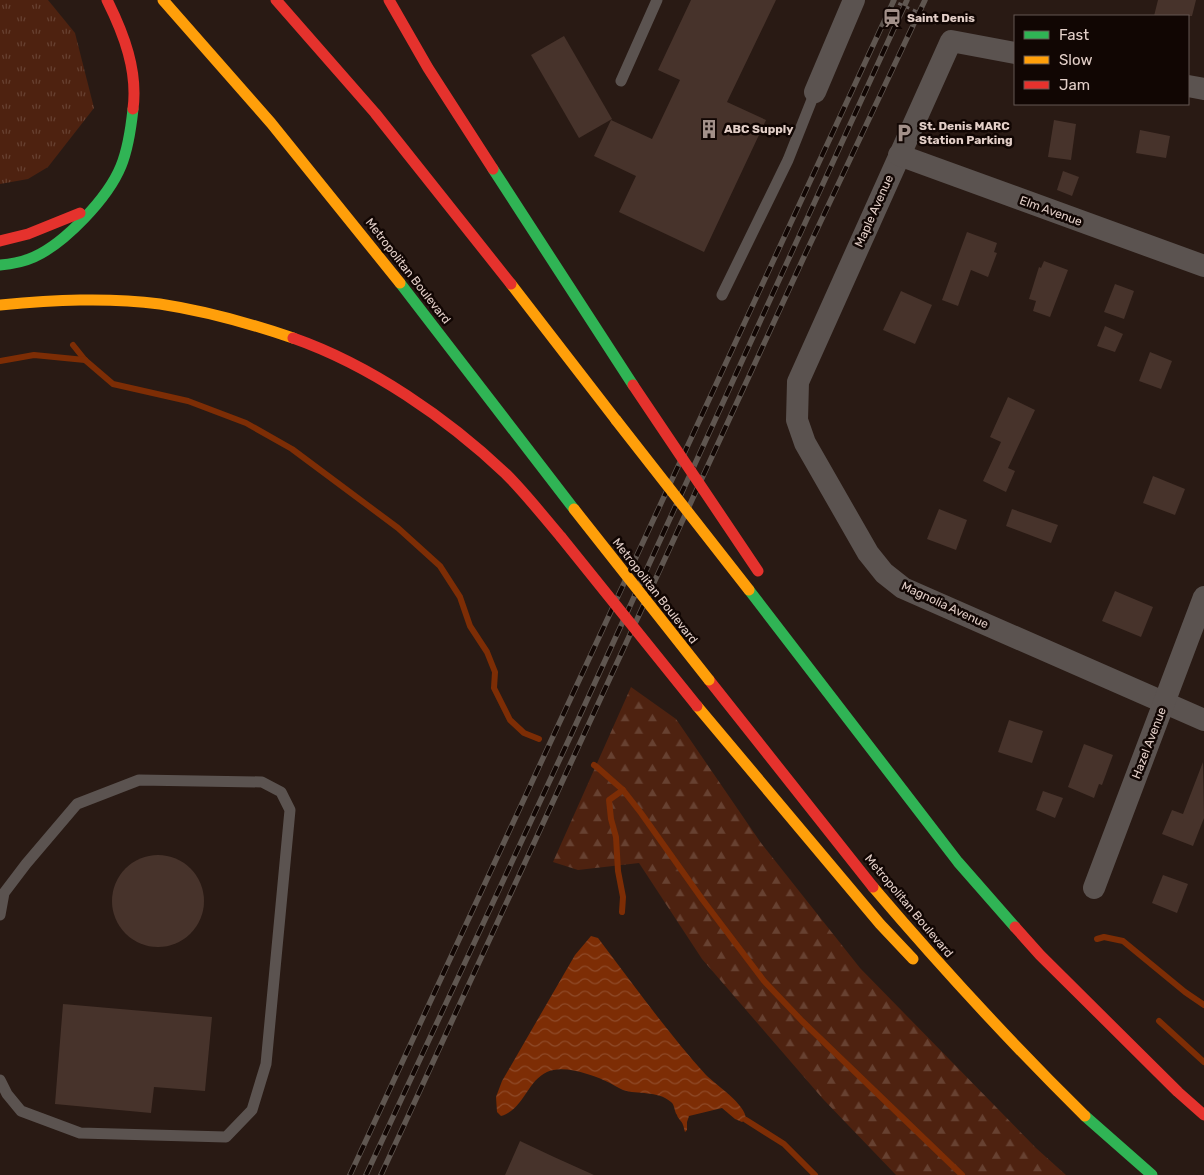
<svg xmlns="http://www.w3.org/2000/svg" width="1204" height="1175" viewBox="0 0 1204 1175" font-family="Rubik,sans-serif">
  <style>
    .grass { fill: url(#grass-tufts) }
    .forest { fill: url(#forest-firs) }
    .water { fill: url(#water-waves) }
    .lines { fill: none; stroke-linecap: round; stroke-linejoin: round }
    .stream { stroke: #7d2d05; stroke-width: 6 }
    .building { fill: #47332b }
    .path { stroke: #645b58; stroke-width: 3; stroke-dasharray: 4 4; stroke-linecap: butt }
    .lane { stroke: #5b5350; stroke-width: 11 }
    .street { stroke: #5b5350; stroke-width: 22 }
    .fast { stroke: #30b455; stroke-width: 11 }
    .slow { stroke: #ff9f0a; stroke-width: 11 }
    .jam { stroke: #e5322d; stroke-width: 11 }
    .rail-casing { stroke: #5f5650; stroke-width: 5.5 }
    .rail { stroke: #110603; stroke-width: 4; stroke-dasharray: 11; stroke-linecap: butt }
    .slow-bridge { stroke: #ff9f0a; stroke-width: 11 }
    .jam-bridge { stroke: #e5322d; stroke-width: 11 }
    .labels { text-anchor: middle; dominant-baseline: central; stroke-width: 5; stroke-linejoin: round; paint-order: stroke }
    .poi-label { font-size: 12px; font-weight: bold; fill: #e3cfc8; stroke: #110603; text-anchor: start }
    .street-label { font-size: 12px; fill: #e3cfc8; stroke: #110603 }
  </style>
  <defs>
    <pattern id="grass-tufts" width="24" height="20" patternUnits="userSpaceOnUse" patternTransform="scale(1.25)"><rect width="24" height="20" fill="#4e2210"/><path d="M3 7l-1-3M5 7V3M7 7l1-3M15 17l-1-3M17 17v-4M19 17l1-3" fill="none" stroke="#674131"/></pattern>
    <pattern id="forest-firs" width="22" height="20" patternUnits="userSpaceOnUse" patternTransform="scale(1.25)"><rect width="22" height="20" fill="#4e2210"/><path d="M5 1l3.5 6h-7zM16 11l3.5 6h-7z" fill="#674131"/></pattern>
    <pattern id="water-waves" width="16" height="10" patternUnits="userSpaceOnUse" patternTransform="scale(1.25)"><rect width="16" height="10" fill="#7d2d05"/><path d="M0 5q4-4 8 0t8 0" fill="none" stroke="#8f4a28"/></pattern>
  </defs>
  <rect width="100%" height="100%" fill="#291a14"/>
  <!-- grass -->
  <path class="grass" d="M0,0h48l27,33 19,75 -46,59 -20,12 -28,5z"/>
  <!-- forest -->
  <path class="forest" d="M631,687l45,32 85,124 99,125 176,180 30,27h-170l-73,-76 -121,-140 -63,-96 -61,7 -25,-8z"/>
  <!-- water -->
  <path class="water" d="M591,936l7,2c35,46 69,94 108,137 10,10 41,30 40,45l-4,2 -7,-3 -13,-11 -33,8 -2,6v8l-2,2c-1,-3 -1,-5 -2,-7 -1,-4 -5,-6 -6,-10 -3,-4 -2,-10 -6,-13 -14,-12 -33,-7 -48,-12 -5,-2 -9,-5 -13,-7 -16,-8 -47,-19 -63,-11 -20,9 -23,37 -46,44l-4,-4 -1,-15 6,-16 73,-126z"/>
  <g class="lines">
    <!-- stream -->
    <g class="stream">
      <path d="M73,345l12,15 28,24 75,17 58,22 46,26 106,79 42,38 20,31 10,29 17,26 8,20 -1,16 16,32 14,13 15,6"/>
      <path d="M0,361l34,-6 51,5"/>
      <path d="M594,765l4,3 25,22 18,23 61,86 62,82 38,40 160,154"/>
      <path d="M622,912l1,-15 -5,-26 -2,-34 -5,-18 -2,-19 14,-10"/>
      <path d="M1097,939l7,-2 19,4 62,51 19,13"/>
      <path d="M1159,1021l45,41"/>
      <path d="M746,1120l38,24 31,31"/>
    </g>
  </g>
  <!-- building -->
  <g class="building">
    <path d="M691,0h85l-49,102 39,18 -62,132 -85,-40 17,-36 -42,-20 17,-36 41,19 28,-59 -22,-10z"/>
    <path d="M1158,0h38l-4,16h-38z"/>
    <path d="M564,36l48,83 -33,19 -48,-83z"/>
    <path d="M1054,120l22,4 -5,36 -23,-3z"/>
    <path d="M1140,130l30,6 -4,22 -30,-5z"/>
    <path d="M1063,171l16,6 -7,19 -15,-6z"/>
    <path d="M967,232l30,11 -3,9 3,1 -9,24 -17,-7 -13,36 -16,-6z"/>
    <path d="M1044,261l24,9 -18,47 -17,-6 3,-10 -7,-2 10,-32 2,1z"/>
    <path d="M1115,284l19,7 -10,28 -20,-7z"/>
    <path d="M901,291l31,14 -17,39 -32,-14z"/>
    <path d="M1105,326l18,8 -8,18 -18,-6z"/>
    <path d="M1150,352l22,9 -11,28 -22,-8z"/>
    <path d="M1008,397l27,13 -27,58 7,3 -9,21 -23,-11 18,-39 -11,-5z"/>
    <path d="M1153,476l32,13 -10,26 -32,-12z"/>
    <path d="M939,509l28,11 -11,30 -29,-11z"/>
    <path d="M1012,509l46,16 -7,18 -45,-17z"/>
    <path d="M1115,591l38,16 -12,30 -39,-16z"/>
    <path d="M1009,720l34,11 -11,32 -34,-11z"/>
    <path d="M1084,744l29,11 -11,30 -3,-1 -5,14 -26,-11z"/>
    <path d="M1203,762l1,56 -11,28 -31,-12 10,-24 11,4z"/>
    <path d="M1043,791l20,7 -8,20 -19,-8z"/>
    <circle cx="158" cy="901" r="46"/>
    <path d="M1163,875l25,9 -11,29 -25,-10z"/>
    <path d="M63,1004l149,13 -7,74 -51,-4 -3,26 -96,-9z"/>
    <path d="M520,1141l34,16 40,18h-89z"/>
  </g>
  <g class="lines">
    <!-- path -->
    <path class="path" d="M891,0l42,19 5,6"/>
    <!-- lane -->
    <g class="lane">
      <path d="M621,81l36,-81"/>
      <path d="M722,295l66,-135 27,-68"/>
      <path d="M0,915l4,-22 22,-29 51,-60 62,-24 123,2 19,10 9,18 -24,254 -14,46 -26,27 -146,-4 -59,-22 -14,-17 -7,-14"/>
    </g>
    <!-- street -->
    <g class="street">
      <path d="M1015,53l-64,-12 -153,341 -1,38 8,23 63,110 16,20 19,15 301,132"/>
      <path d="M1188,86l16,3"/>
      <path d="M815,92l39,-92"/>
      <path d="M899,155l305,111"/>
      <path d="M1094,888l110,-291"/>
    </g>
    <!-- fast -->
    <g class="fast">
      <path d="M493,169l140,216"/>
      <path d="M0,265c12,-1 23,-3 34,-8 31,-14 74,-59 87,-91 7,-17 10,-38 12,-57"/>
      <path d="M400,283l174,226"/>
      <path d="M749,590l209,272 57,65"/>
      <path d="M1085,1116l67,59"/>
    </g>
    <!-- slow -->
    <g class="slow">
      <path d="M163,0l108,123 129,160"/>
      <path d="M511,284l105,136"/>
      <path d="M0,305c53,-5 107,-8 160,-1 46,7 89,19 133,34"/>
      <path d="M697,706l183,218 33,35"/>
      <path d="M873,887c68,80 138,156 212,229"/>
    </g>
    <!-- jam -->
    <g class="jam">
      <path d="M107,0c17,34 31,71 26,109"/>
      <path d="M276,0l99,113 136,171"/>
      <path d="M389,0l39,68 65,101"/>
      <path d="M0,241l28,-7 52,-21"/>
      <path d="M293,338c77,27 154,80 213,136 20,20 37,42 55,63"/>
      <path d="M709,680l164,207"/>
      <path d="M1015,927l25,28 138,137 26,23"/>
    </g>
    <!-- rail casing -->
    <g class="rail-casing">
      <g id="rail">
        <path d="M350,1175l544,-1175"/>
        <path d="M366,1175l205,-440 336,-735"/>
        <path d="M381,1175l422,-916 122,-259"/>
      </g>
    </g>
    <!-- rail -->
    <use href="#rail" class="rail"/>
    <!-- slow-bridge -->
    <g class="slow-bridge">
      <path d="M616,420l133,170"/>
      <path d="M574,509l135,171"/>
    </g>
    <!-- jam-bridge -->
    <g class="jam-bridge">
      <path d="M633,385l125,186"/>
      <path d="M561,537l136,169"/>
    </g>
  </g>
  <!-- icons -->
  <defs>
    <g id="station-bare" transform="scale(1.5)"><path d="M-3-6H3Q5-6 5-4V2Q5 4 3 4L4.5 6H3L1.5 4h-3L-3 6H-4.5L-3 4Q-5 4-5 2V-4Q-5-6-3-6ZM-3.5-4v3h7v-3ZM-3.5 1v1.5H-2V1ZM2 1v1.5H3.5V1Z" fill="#a29089" stroke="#110603" stroke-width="2.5" paint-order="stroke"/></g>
    <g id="building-bare" transform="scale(1.5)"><path d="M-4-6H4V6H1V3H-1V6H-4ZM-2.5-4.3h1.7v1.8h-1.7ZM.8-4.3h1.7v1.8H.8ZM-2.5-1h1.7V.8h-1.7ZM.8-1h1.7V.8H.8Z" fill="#a29089" stroke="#110603" stroke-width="2.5" paint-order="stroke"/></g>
    <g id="parking-bare" transform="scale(1.5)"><path d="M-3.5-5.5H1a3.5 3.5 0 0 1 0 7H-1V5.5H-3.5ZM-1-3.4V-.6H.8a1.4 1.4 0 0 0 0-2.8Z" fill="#a29089" stroke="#110603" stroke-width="2.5" paint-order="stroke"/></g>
  </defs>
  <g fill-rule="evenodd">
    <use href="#station-bare" x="892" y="18"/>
    <use href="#building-bare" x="709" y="129"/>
    <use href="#parking-bare" x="904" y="133"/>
  </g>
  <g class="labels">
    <!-- poi labels -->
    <g class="poi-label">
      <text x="907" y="18">Saint Denis</text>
      <text x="919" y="126">St. Denis MARC<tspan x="919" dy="14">Station Parking</tspan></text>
      <text x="724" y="129">ABC Supply</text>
    </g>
    <!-- street labels -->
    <g class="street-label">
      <text transform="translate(874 211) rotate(-66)">Maple Avenue</text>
      <text transform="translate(1051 211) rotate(20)">Elm Avenue</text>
      <text transform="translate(408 271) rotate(52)">Metropolitan Boulevard</text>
      <text transform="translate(655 591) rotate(52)">Metropolitan Boulevard</text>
      <text transform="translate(945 605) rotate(25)">Magnolia Avenue</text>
      <text transform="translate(1149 743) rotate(-69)">Hazel Avenue</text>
      <text transform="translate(909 906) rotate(50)">Metropolitan Boulevard</text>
    </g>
  </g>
  <!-- legend -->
  <rect x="1014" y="15" width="175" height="90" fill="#110603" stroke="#655652"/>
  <rect x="1024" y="31" width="25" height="8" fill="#30b455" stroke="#655652"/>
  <text x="1059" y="40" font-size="15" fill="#e3cfc8">Fast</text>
  <rect x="1024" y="56" width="25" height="8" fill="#ff9f0a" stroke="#655652"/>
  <text x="1059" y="65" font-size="15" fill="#e3cfc8">Slow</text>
  <rect x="1024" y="81" width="25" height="8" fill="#e5322d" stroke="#655652"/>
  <text x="1059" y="90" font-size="15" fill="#e3cfc8">Jam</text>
</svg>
